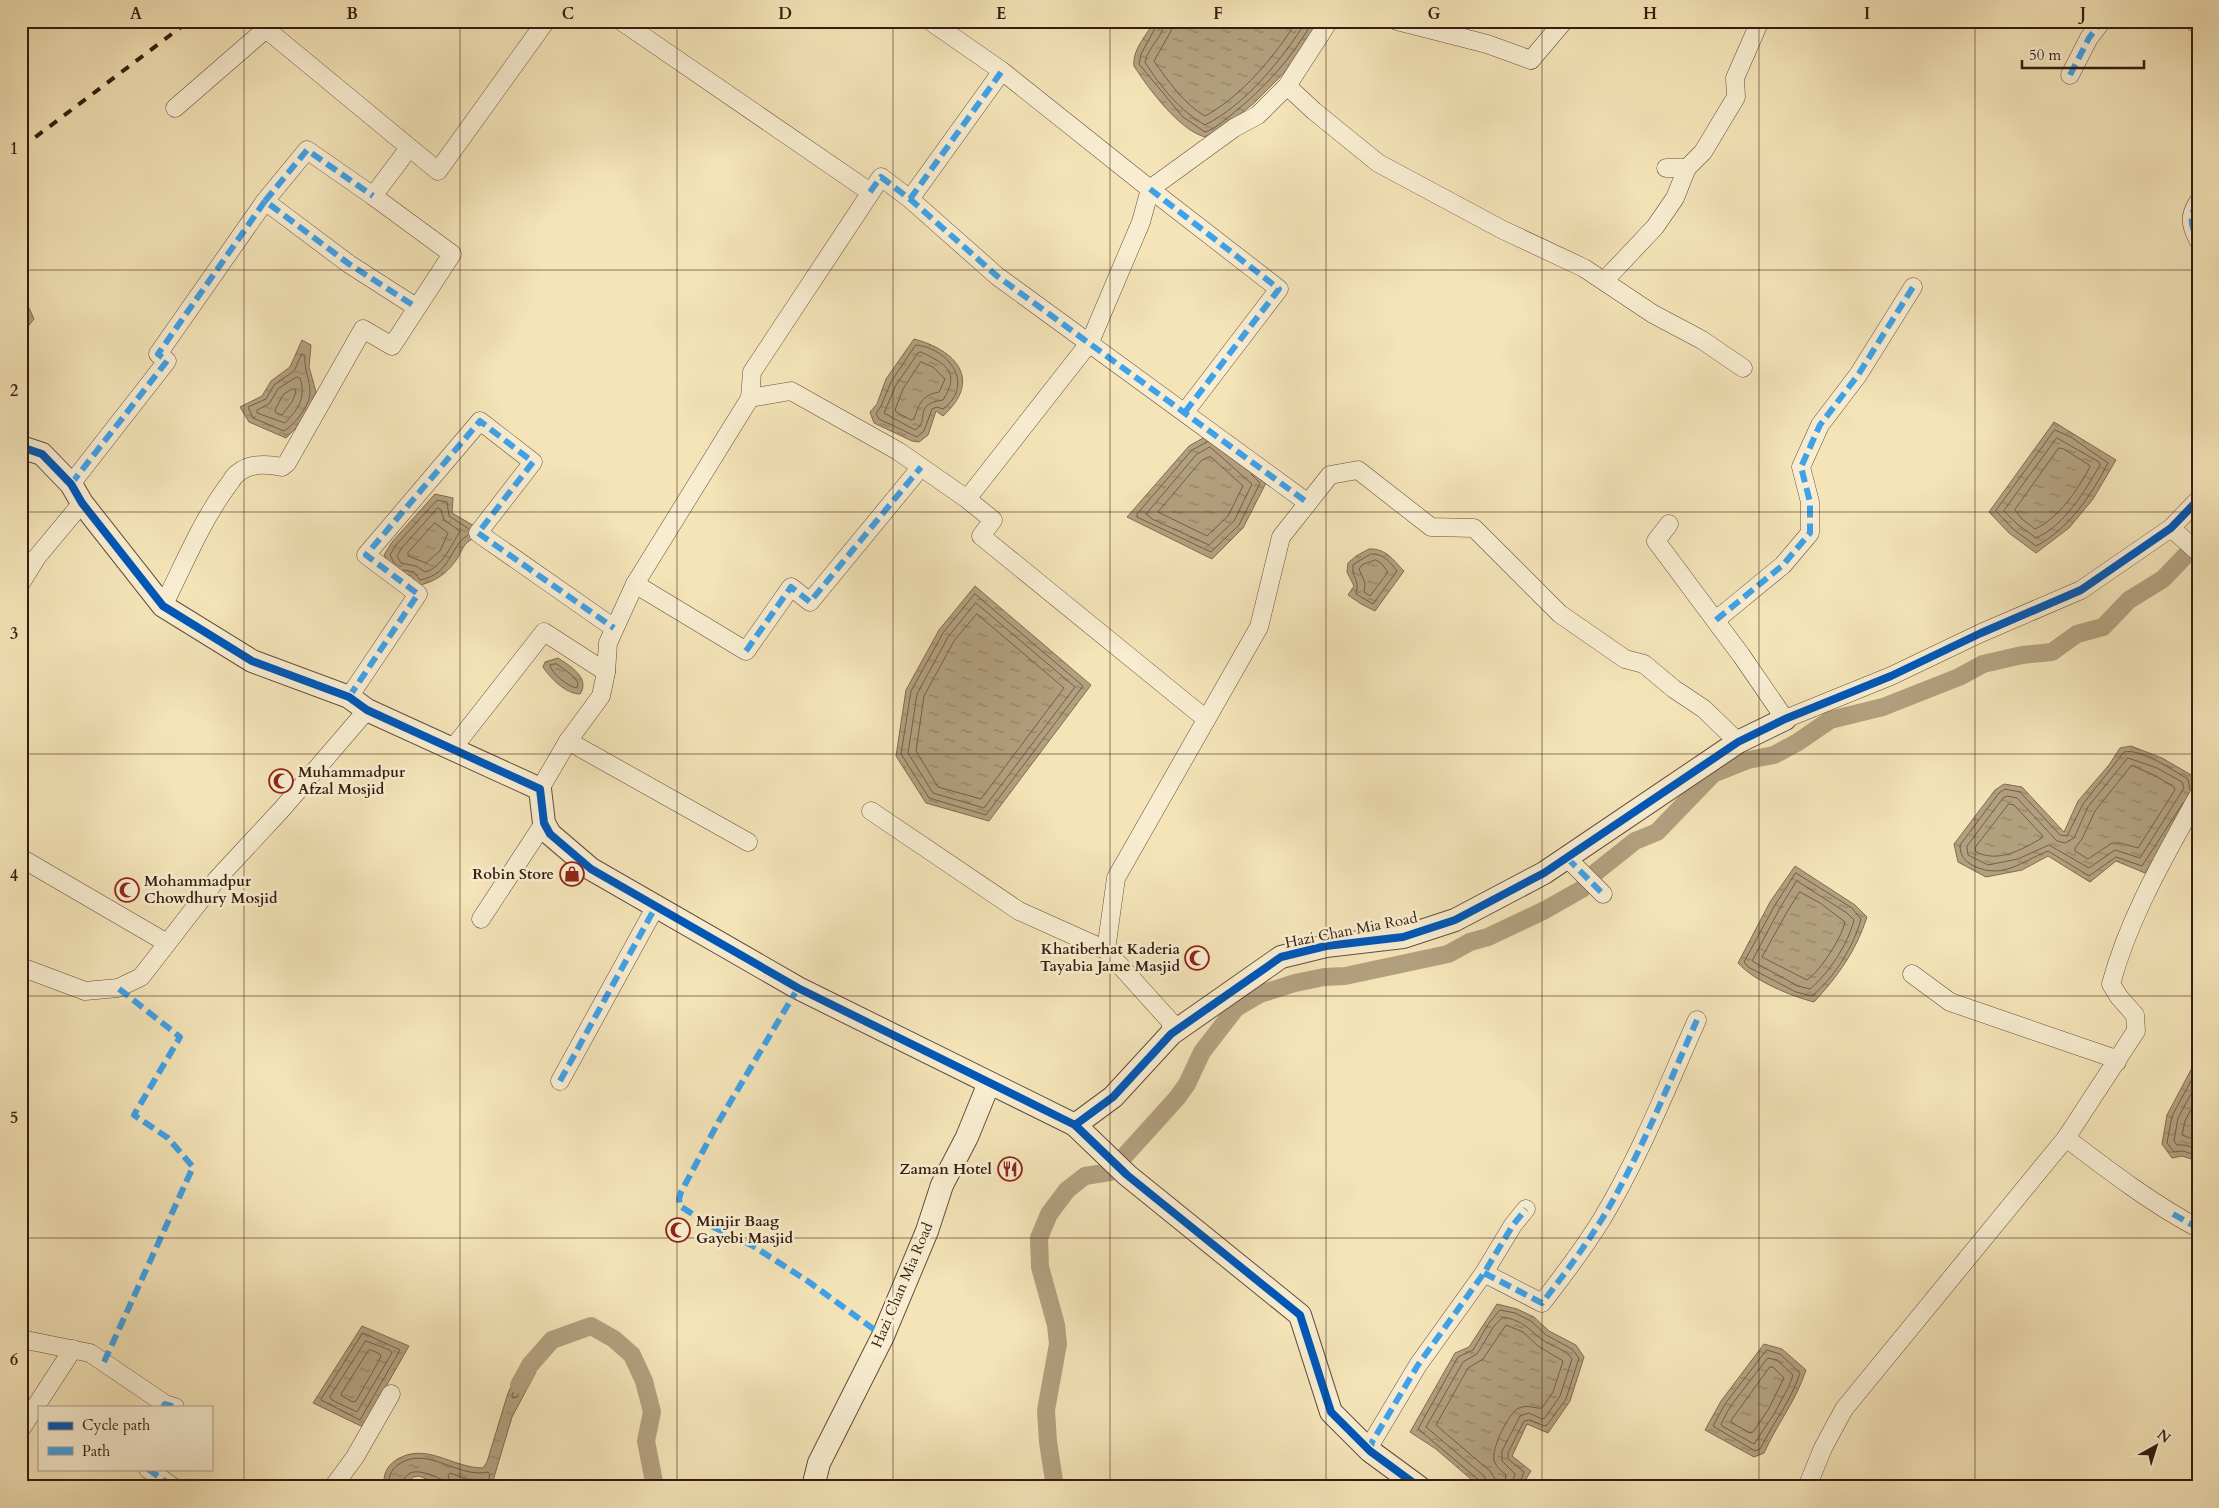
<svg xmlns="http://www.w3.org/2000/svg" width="2219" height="1508" viewBox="0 0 2219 1508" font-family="Cardo,serif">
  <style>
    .water { fill: url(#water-ripples); stroke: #816b52 }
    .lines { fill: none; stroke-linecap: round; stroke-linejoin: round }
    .shore { stroke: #745e47; stroke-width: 1 }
    .canal { stroke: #b3a07f; stroke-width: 18 }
    .minor-casing { stroke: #654e39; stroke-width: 19 }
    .tertiary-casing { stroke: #654e39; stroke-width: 24 }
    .minor { stroke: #f8edd1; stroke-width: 18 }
    .tertiary { stroke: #f8edd1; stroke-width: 22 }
    .rail { stroke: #351c0f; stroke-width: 4; stroke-dasharray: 9 9; stroke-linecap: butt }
    .quiet { stroke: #3ea2ea; stroke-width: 6; stroke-dasharray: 12 6; stroke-linecap: butt }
    .cycleway-casing { stroke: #f8edd1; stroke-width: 11 }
    .cycleway { stroke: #0057b8; stroke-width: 8 }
    .grid { fill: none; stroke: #351c0f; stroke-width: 1; stroke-opacity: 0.55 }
    .labels { text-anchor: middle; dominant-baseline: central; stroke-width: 5; stroke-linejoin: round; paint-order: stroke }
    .poi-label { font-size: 15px; font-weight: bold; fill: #351c0f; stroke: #f8edd1; text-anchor: start }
    .street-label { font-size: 15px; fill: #351c0f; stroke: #f8edd1 }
    .neatline { fill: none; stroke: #351c0f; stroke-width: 2 }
    .grid-label { font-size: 16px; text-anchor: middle; font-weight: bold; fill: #351c0f }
  </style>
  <defs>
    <pattern id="water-ripples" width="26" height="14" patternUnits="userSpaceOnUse" patternTransform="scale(1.25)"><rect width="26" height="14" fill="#b3a07f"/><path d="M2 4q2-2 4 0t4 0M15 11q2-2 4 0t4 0" fill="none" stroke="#928266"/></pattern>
  </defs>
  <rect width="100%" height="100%" fill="#f4e4b8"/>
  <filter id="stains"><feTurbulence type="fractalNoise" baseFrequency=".004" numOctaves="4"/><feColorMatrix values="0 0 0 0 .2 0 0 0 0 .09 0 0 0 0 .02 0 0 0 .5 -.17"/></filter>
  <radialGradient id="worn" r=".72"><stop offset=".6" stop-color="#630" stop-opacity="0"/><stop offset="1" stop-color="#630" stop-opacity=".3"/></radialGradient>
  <!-- water -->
  <g class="water">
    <path d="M1155,21h164l-28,44 -13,14 -25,25 -32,25 -16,8c-26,-7 -57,-49 -71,-71 -2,-16 13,-32 21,-45z"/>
    <path d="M21,296l8,12 5,11 -13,16z"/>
    <path d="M914,339c42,11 69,41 29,77l-7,-5 -8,24 -9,7 -7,-1 -38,-18 -4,-11 7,-8 9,-25z"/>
    <path d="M302,340l9,5 -2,22 7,25 -7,18 -8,13 -15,15 -37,-16 -9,-15 22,-11 9,-15 19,-14z"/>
    <path d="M2054,422l62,38 -23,39 -24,29 -33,25 -27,-20 -20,-21z"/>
    <path d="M1212,433l55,48 -24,47 -31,31 -85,-42 62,-71z"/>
    <path d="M435,494l18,4 -1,15 24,14 1,9c-18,10 -12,13 -23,27 -10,13 -21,19 -37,23l-5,-10 -21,-6 -7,-15 8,-13z"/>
    <path d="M1369,549c17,-1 24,11 35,22l-29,40 -14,-7 -13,-9 6,-9 -7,-14 1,-9 8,-7z"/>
    <path d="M975,586l116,99 -102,136 -63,-18 -30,-47 10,-66 33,-60z"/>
    <path d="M558,658c11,7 33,20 22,36 -14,0 -30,-16 -37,-27l2,-5z"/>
    <path d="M2131,746l31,12 31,18 3,16 -51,81 -29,-12 -26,21 -42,-26 -26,14 -36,7 -28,-15 -4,-18 41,-54 9,-6 18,3 42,45 14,-31 31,-36 11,-17z"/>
    <path d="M1795,866l60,39 12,12c-11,34 -29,59 -53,85 -23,-6 -60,-21 -76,-39l32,-61z"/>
    <path d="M2198,1048v113l-16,-5 -10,2 -10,-14 5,-29 26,-49 3,-17z"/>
    <path d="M1497,1304l20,5 17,8 15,14 27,14 8,12 -14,44 -22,32 -21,-9 -15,32 19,15 -10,16h-41l-44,-38 -26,-17 45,-79 14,-6z"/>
    <path d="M362,1326l47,20 -46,81 -50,-24z"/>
    <path d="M1764,1344l18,5 24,21c-10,31 -29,54 -42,83l-10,4 -49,-27 16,-29z"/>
    <path d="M524,1359l12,13 -24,45 -20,67 -3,3h-43l-27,-11 -6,1 -8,10h-21c-1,-12 2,-20 12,-27 30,-19 56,8 87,8l4,-6 21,-69z"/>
  </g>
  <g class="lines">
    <!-- shore -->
    <g class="shore">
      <path d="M1159,21l-18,33 -2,10 44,53 22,15c10,-3 18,-11 26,-17 35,-28 60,-56 82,-94"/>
      <path d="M1165,21c-1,15 -17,26 -20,41 14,23 36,50 60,63 40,-20 78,-66 101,-104"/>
      <path d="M1173,21l-2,10 -17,30c14,20 30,43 51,55 37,-20 70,-60 92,-95"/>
      <path d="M916,345c32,3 60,39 27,64l-6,-2 -5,2 -8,22 -7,6 -38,-18 -3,-5 5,-8 10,-24z"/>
      <path d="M921,352c25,12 40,20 22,48 -31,4 -12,20 -28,30l-31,-17 12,-28 22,-32z"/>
      <path d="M302,354l3,2c-1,14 5,24 5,36 0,14 -15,32 -26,39l-31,-13 -5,-11 18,-8 8,-14 20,-14z"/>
      <path d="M921,362l12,5 12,12 -6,13c-17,3 -20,12 -25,27l-3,1 -15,-8 -1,-2 8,-21z"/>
      <path d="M297,377l3,1c6,20 -1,30 -15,45l-28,-10v-3l12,-6 9,-15z"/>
      <path d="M292,389h3l1,3 -4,10 -10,13 -6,-2 -1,-3 8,-15z"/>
      <path d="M2055,430l16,7 37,26c-16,31 -40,67 -72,83l-23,-17 -17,-18z"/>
      <path d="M2057,438l42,24 1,3c-15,26 -36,61 -64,73l-19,-14 -13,-13z"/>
      <path d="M1207,442l-15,8 -55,64v3l74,35 28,-27 21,-42 -9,-9"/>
      <path d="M1210,447l42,37 -18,37 -25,24 -57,-26 -6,-5 50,-59z"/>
      <path d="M2059,448l5,1 25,16 1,2c-12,22 -31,51 -55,62l-13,-10 -7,-9z"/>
      <path d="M1208,457h3l32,29 -15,30 -21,20 -49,-24 43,-51z"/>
      <path d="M438,508l3,2 3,10 16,11c-8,13 -18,37 -35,41l-9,-6 -15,-3 -4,-7 4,-7z"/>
      <path d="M435,523l13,10 -8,18 -14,12 -18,-7v-3z"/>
      <path d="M1371,554c12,-1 19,8 26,17l-24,33 -17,-10c4,-16 -5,-16 -3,-29z"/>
      <path d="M1376,560l5,3 7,9 -18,24 -6,-4 1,-9 -6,-14 3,-4z"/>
      <path d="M394,563l-4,-8 6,-10 41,-45 10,2 2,14 20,13"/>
      <path d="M403,570l11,2 6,8c32,-6 29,-34 48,-45"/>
      <path d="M975,594l108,92 -97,129 -57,-17 -28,-44 10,-63 32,-58z"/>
      <path d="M976,603l99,84 -91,121 -51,-15 -25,-40 9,-59 31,-57z"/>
      <path d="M977,614l87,74 -83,111 -43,-12 -22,-36 8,-55 30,-55z"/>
      <path d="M557,664l16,12 5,7 -1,5c-8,-1 -26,-14 -27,-23z"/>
      <path d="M2128,758l29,10 25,14 2,6 -44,70 -25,-8 -26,18 -40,-23 -31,14 -30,6 -20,-10 -1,-9 36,-48 4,-2 10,2 40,43 8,2 9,-5 14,-31z"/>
      <path d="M2133,766l21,9 20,12 1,3 -37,58 -18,-5h-8l-24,16 -13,-8v-3l7,-9 13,-28 35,-44z"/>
      <path d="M2183,803l-41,63 -26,-9 -27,19 -41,-25c-26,10 -45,29 -74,15 -10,-5 -14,-11 -14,-21l39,-52 6,-4 15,3 40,43 7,1 16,-32 41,-52c17,-4 48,18 64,27l2,11"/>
      <path d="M2009,804l5,1 28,30v3c-21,12 -43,25 -66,14l-1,-4z"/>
      <path d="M1796,873l56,35 9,11c-7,27 -27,59 -49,77l-16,-4 -48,-25 -4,-5 31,-57z"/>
      <path d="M1797,881l50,32 7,7c-6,24 -25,53 -44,69l-12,-3 -46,-25 28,-53z"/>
      <path d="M1800,892l20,11 25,19c-4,17 -24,48 -38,58l-45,-23 25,-45z"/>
      <path d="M2198,1068l-26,48 -5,27 7,9 9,-1 15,5"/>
      <path d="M2198,1081l-20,37 -4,23 3,4h7l14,4"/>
      <path d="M2198,1096l-13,25 -3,14 16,6"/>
      <path d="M363,1333l37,17 -40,70 -39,-20z"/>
      <path d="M366,1341l24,9 2,3 -35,59 -25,-12 -2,-3z"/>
      <path d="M371,1350l9,4 1,3 -25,44 -3,1 -11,-6 -1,-2 27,-43z"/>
      <path d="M1767,1350l13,4 20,19c-9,28 -27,50 -40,76l-5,2 -42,-25 12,-22z"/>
      <path d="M1768,1358l9,2 16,15 -4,11 -15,28 -20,30 -32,-18 -1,-2 9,-17z"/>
      <path d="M1770,1367h3l11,11 -16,32 -15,22 -3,1 -18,-10 -1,-2z"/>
      <path d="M528,1370l1,4 -12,23 -4,1 -1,-3 12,-24z"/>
      <path d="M388,1487c1,-10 2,-17 11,-23 29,-19 59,15 89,8l2,3 -4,12"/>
      <path d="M402,1487c3,-25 27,-13 41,-7l3,7"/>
      <path d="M452,1487l-4,-12 2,-2 17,6 12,1 1,7"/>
      <path d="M1482,1487l-2,-6 -62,-52 40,-72 15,-7 16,-27 11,-13 15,3 16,8 15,14 26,14 7,9 -13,41 -19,26 -3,1 -14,-6 -6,1 -16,32v6l16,13 -6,15"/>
      <path d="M1489,1487l-5,-11 -58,-49 37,-65 14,-8 17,-28 9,-9c23,5 23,11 40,23 9,7 23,9 29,19l-12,37 -15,22 -3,1 -13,-6 -9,3 -18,35v10l13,13 -4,13"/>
      <path d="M1496,1487l-1,-8 -4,-7 -55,-47 32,-57 15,-9 23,-34 17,7 15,14 25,15 -10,31 -11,16c-7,1 -14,-4 -23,0 -10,4 -28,41 -25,52 2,7 7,11 12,15l-2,12"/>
    </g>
    <!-- canal -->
    <g class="canal">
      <path d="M519,1385l11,-20 22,-25 39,-14 23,13 18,16 12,26 8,31 -6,29 9,46"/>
      <path d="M1055,1487l-7,-45 -2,-32 12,-66 -2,-19 -16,-58 -1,-29 10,-24 18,-24 18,-14 25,-4 67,-74 10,-14 15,-32 34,-44 24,-14 35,-11 29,-6 21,-1 103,-22 22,-12 18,-5 57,-27 37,-21 14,-17 39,-31 22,-9 56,-58 35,-14 26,-5 24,-13 32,-22 53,-13 76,-30 24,-13 39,-9 30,-3 25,-18 26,-7 26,-27 34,-21 24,-25 11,-5"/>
    </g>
    <!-- minor casing -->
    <g class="minor-casing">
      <g id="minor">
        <path d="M621,21l249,171"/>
        <path d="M930,21l72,50 148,118 -9,33 -51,120 -123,157"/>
        <path d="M1397,21l90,23 44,16 33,-39"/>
        <path d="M2193,21l5,4"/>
        <path d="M266,29l172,142 108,-150"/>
        <path d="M2070,75l19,-37 13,-17"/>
        <path d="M1287,86l27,25 64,52 125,67 81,38 69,46 49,26 41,28"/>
        <path d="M175,108l99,-86"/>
        <path d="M1666,168h21l16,-16 33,-55 -1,-19 25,-57"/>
        <path d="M910,199l92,-128"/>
        <path d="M265,201l42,-51 66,46"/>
        <path d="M2198,202c-9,14 -8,22 0,38"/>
        <path d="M1604,281l51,-54 20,-29 12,-30"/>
        <path d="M750,398l41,-7 107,60 69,48 26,21 -12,16 225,183"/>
        <path d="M1185,412l94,-123 -129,-100 84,-61 24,-13 29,-29 42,-65"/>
        <path d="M71,484l96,-123 -9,-7 107,-153 84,63 67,43"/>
        <path d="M1669,524l-13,17 85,114 44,64 106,-43 90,-43 100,-43 90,-62 27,-28"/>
        <path d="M2171,528l27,24"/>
        <path d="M21,583l16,-26 45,-54"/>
        <path d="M635,584l111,67 45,-64 19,15 111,-135"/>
        <path d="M163,606c20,-39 37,-82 63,-118 4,-4 7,-12 12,-15 12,-10 30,-9 44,-6l5,-4 76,-134 29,17 60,-92 -79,-58 36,-48"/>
        <path d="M1716,620l67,-55 27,-32v-31l-9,-35 19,-42 38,-50 55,-88"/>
        <path d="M349,697l69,-103 -52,-39 114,-134 53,41 -55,71 136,95"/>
        <path d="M568,741l180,101"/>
        <path d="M453,748l91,-116 62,40"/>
        <path d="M540,789l28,-48 33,-45 5,-24 2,-29 27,-59 115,-186 2,-26 129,-195 29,22 87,77 311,227"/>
        <path d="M871,811l148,100 87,39"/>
        <path d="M21,858l146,85"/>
        <path d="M1567,858l36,36"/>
        <path d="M481,919l63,-96"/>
        <path d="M21,967l64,24 33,-3 23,-11 76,-98 65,-70 85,-99"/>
        <path d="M1912,974l38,28 163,56 4,4"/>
        <path d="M1171,1034v-12l-65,-72 10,-72 143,-251 22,-90 49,-62 28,-5 73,57 43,1 86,86 65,45 19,5 30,25 30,20 34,33"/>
        <path d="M560,1081l96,-175"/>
        <path d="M2066,1138c42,32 85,65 132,90"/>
        <path d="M1484,1273l58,30c21,-27 42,-55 60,-84 38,-63 65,-132 95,-199"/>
        <path d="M21,1339l69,14 75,51 10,3"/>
        <path d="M21,1429l52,-80"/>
        <path d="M1370,1451l2,-9 46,-77 66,-92 29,-48 13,-16"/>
        <path d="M148,1469l25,18"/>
        <path d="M333,1487l22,-30 36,-63"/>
        <path d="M1807,1487l16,-39 21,-39 222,-271 70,-107 -1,-16 -16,-18 -8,-13c18,-67 54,-128 87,-188"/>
      </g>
    </g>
    <!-- tertiary casing -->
    <g class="tertiary-casing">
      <g id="tertiary">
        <path d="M21,447l21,7 29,30 11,19 81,103 89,55 97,36 18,13 173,79 4,34 6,11 41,35 207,119 277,137 52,50 173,140 31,97 39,39 49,36"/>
        <path d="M1075,1125l38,-28 58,-63 110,-77 45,-11 77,-9 52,-17 89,-47 194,-131 47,-23"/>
        <path d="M813,1487l6,-24 64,-127 44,-105 15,-46 25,-48 22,-54"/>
      </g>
    </g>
    <!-- minor -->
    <use href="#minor" class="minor"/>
    <!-- tertiary -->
    <use href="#tertiary" class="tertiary"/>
    <!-- rail -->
    <path class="rail" d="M21,148l168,-127"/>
    <!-- quiet -->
    <g class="quiet">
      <path d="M2193,21l5,4"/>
      <path d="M2070,75l19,-37 13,-17"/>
      <path d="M1150,189l129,100 -94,123"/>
      <path d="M870,192l11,-15 29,22 87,77 311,227"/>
      <path d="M910,199l92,-128"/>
      <path d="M265,201l42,-51 66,46"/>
      <path d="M2198,202c-9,14 -8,22 0,38"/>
      <path d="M71,484l96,-123 -9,-7 107,-153 84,63 67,43"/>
      <path d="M1716,620l67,-55 27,-32v-31l-9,-35 19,-42 38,-50 55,-88"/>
      <path d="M746,651l45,-64 19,15 111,-135"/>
      <path d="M349,697l69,-103 -52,-39 114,-134 53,41 -55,71 136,95"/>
      <path d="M1567,858l36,36"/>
      <path d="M798,988l-79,133 -38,71 -2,7 1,7 31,20 42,20 56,36 74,54"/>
      <path d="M560,1081l96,-175"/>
      <path d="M2173,1214l25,14"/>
      <path d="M1484,1273l58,30c21,-27 42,-55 60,-84 38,-63 65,-132 95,-199"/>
      <path d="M104,1362l89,-195 -25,-29 -34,-23 46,-78 -62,-49"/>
      <path d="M163,1407l2,-3 10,3"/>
      <path d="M1370,1451l2,-9 46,-77 66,-92 29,-48 13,-16"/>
      <path d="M148,1469l25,18"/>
    </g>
    <!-- cycleway casing -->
    <g class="cycleway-casing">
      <g id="cycleway">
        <path d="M21,447l21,7 29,30 11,19 81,103 89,55 97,36 18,13 173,79 4,34 6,11 41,35 207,119 277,137 52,50 173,140 31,97 39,39 49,36"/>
        <path d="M1075,1125l38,-28 58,-63 110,-77 45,-11 77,-9 52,-17 89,-47 194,-131 47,-23 106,-43 90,-43 100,-43 90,-62 27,-28"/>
      </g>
    </g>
    <!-- cycleway -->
    <use href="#cycleway" class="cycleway"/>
  </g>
  <!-- grid -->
  <path class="grid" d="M244,21v1466M460,21v1466M677,21v1466M893,21v1466M1110,21v1466M1326,21v1466M1542,21v1466M1759,21v1466M1975,21v1466M21,270h2177M21,512h2177M21,754h2177M21,996h2177M21,1238h2177"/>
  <!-- icons -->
  <defs>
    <g id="mosque-ring" transform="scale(1.25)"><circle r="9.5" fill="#f8edd1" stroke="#8f2418" stroke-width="1.5"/><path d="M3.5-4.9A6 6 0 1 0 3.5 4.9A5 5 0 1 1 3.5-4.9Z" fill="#8f2418"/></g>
    <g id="shop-ring" transform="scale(1.25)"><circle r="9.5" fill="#f8edd1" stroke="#8f2418" stroke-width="1.5"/><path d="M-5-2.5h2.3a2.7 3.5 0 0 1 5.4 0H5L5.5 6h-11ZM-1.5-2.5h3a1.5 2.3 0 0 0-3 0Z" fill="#8f2418"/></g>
    <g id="restaurant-ring" transform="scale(1.25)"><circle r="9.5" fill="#f8edd1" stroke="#8f2418" stroke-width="1.5"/><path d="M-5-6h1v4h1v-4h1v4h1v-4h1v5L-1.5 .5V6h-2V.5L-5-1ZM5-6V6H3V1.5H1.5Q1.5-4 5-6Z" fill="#8f2418"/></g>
  </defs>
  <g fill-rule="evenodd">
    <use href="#mosque-ring" x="281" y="781"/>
    <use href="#shop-ring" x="572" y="874"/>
    <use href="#mosque-ring" x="127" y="890"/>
    <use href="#mosque-ring" x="1197" y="958"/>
    <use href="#restaurant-ring" x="1010" y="1169"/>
    <use href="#mosque-ring" x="678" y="1230"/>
  </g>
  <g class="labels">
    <!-- poi labels -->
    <g class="poi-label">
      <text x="298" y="772">Muhammadpur<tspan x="298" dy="17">Afzal Mosjid</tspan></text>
      <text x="554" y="874" text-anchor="end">Robin Store</text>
      <text x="144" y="881">Mohammadpur<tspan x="144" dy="17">Chowdhury Mosjid</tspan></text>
      <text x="1180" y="949" text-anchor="end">Khatiberhat Kaderia<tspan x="1180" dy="17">Tayabia Jame Masjid</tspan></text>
      <text x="992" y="1169" text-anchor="end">Zaman Hotel</text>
      <text x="696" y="1221">Minjir Baag<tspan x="696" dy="17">Gayebi Masjid</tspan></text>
    </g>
    <!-- street labels -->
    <g class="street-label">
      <text transform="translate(1351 930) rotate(-11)">Hazi Chan Mia Road</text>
      <text transform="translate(902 1285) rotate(-67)">Hazi Chan Mia Road</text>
    </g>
  </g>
  <!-- margin -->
  <rect width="2219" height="1508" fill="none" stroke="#f4e4b8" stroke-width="55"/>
  <!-- legend -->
  <rect x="38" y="1406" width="175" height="65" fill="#f8edd1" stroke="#aa9983"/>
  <rect x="48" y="1422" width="25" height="8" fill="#0057b8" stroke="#aa9983"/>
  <text x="82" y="1430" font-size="15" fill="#351c0f">Cycle path</text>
  <rect x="48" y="1447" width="25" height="8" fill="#3ea2ea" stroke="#aa9983"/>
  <text x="82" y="1456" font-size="15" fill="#351c0f">Path</text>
  <!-- north arrow -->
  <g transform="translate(2156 1446) rotate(39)" stroke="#f8edd1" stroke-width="4" paint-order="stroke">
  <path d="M0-4L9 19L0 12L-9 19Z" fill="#351c0f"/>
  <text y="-8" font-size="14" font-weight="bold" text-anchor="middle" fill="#351c0f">N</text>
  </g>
  <!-- scale -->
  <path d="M2022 60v8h122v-8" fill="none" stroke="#351c0f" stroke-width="2.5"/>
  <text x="2029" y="60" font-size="15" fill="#351c0f" stroke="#f8edd1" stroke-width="4" paint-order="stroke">50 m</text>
  <rect x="28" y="28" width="2164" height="1452" class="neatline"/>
  <g class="grid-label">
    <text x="136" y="19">A</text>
    <text x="352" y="19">B</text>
    <text x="568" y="19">C</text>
    <text x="785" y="19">D</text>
    <text x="1001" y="19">E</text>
    <text x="1218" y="19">F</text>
    <text x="1434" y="19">G</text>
    <text x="1650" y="19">H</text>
    <text x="1867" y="19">I</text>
    <text x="2083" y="19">J</text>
    <text x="14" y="154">1</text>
    <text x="14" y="396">2</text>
    <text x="14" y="639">3</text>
    <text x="14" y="881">4</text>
    <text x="14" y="1123">5</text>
    <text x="14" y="1365">6</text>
  </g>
  <rect width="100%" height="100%" filter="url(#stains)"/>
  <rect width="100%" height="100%" fill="url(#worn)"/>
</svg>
